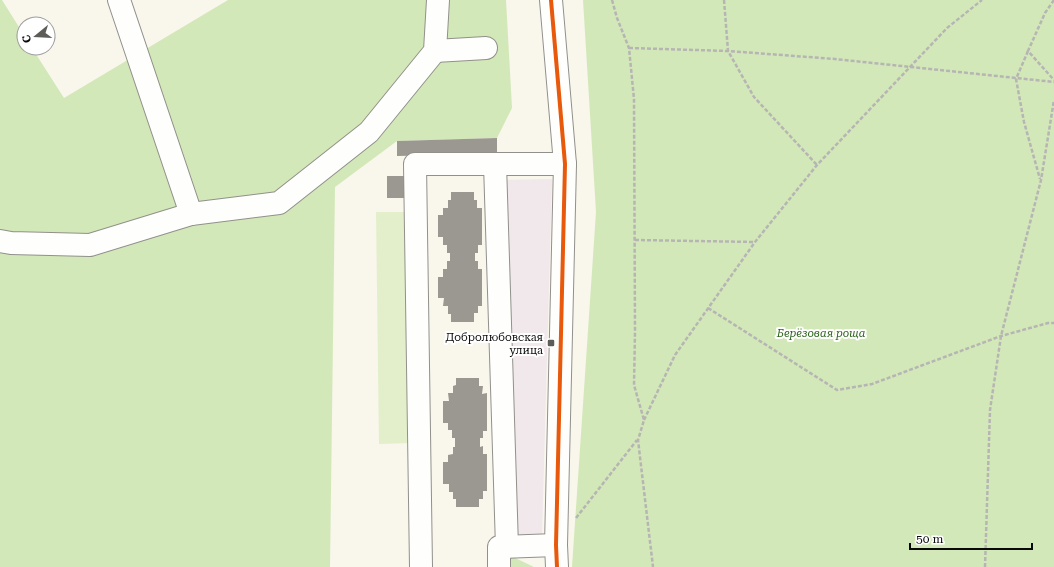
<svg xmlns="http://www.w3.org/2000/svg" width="1054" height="567" viewBox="0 0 1054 567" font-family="'Roboto Serif',serif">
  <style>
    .industrial { fill: #f0e8eb }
    .green { fill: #e2efca }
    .forest { fill: #d3e8b8 }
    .building { fill: #9b9892 }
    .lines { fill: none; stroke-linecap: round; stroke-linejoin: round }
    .minor-casing { stroke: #91908b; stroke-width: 24 }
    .path { stroke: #b6b5b4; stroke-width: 2.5; stroke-dasharray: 4 2; stroke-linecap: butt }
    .minor { stroke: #fefefc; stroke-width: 22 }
    .cycleway-casing { stroke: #fff; stroke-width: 6 }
    .cycleway { stroke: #e8590c; stroke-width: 4 }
    .poi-dot { fill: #5d5c58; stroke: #fff; stroke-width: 1.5 }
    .labels { text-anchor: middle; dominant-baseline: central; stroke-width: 4; stroke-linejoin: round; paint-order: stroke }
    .park-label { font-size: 11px; font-style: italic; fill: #2a6318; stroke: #fff }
    .poi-label { font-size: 11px; fill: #090909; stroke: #fff; text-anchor: end }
  </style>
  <rect width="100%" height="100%" fill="#f9f6ec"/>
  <!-- industrial -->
  <path class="industrial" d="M552,179l-10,357 -32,1 -12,-357z"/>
  <!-- green -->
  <path class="green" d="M376,212h33l2,231 -32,1z"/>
  <!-- forest -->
  <g class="forest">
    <path d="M0,0h2l22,35v13h8l32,50 164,-98h278l6,108 -15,30 -100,3 -62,46 -5,380h-330z"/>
    <path d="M583,0h471v567h-482l24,-355z"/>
    <path d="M511,556l23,11h-23z"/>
  </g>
  <!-- building -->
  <g class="building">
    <path d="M497,138v16l-100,2v-15z"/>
    <rect x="387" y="176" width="26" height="22"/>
    <path d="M451,192h23v8h3v8h5v37h-4v8h-3v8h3v8h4v37h-4v7h-4v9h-23v-8h-3v-8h-5l1,-8h-6v-21h5v-8h4v-8h3v-8h-3v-8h-4v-8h-5v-22h5v-7h5v-8h3z"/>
    <path d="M456,378h23v8h4l-1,8 5,-1v38h-4v7h-3v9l3,-1v8h4v37h-4v8h-4v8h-23v-8h-3v-7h-4v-8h-6v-22h5v-7l5,-1v-7h2v-9h-3v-8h-4v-7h-5v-22h6l-1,-8h5v-7l3,-1z"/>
  </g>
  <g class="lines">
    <!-- minor casing -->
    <g class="minor-casing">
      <g id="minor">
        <path d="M119,0l72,214"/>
        <path d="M551,0l14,164 -9,381 1,22"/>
        <path d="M435,51l51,-3"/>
        <path d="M495,164l12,383"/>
        <path d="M0,241l11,2 79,2 101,-31 88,-11 90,-71 66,-81 3,-51"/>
        <path d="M421,567l-6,-403h150"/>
        <path d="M499,567v-20l57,-2"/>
      </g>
    </g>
    <!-- path -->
    <g class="path">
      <path d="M612,0l5,18 12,30 5,51 1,233 -1,53 10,35 -6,20 15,127"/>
      <path d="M724,0l4,51 26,46 63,68"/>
      <path d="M1054,0l-9,13 -17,38 26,29"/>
      <path d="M629,48l99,3 107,8 219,23"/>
      <path d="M1028,51l-12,28 8,43 16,57"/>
      <path d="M635,240l120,2"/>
      <path d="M708,308l129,82 35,-6 129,-48 47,-13h6"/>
      <path d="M644,420l31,-65 80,-113 62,-77 130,-137 35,-28"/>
      <path d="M576,518l61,-78"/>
      <path d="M985,567l5,-157 11,-74 40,-156 13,-80"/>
    </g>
    <!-- minor -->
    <use href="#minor" class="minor"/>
    <!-- cycleway casing -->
    <g class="cycleway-casing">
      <path id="cycleway" d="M551,0l14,164 -9,381 1,22"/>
    </g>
    <!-- cycleway -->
    <use href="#cycleway" class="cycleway"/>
  </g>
  <!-- markers -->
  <rect class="poi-dot" x="547" y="339" width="8" height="8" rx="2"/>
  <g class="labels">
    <!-- park labels -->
    <g class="park-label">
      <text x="821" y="333">Берёзовая роща</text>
    </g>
    <!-- poi labels -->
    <g class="poi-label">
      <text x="543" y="337">Добролюбовская<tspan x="543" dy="13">улица</tspan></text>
    </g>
  </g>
  <!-- north arrow -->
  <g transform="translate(36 36) rotate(252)"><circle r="19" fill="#ffffff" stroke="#9d9d9d"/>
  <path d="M0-3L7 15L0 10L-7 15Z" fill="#5d5c58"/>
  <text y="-6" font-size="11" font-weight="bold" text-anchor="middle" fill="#090909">С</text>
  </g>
  <!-- scale -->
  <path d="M910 543v6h122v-6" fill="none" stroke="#090909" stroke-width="2"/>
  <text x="916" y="543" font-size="12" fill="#090909" stroke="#ffffff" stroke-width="3" paint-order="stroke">50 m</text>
</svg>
